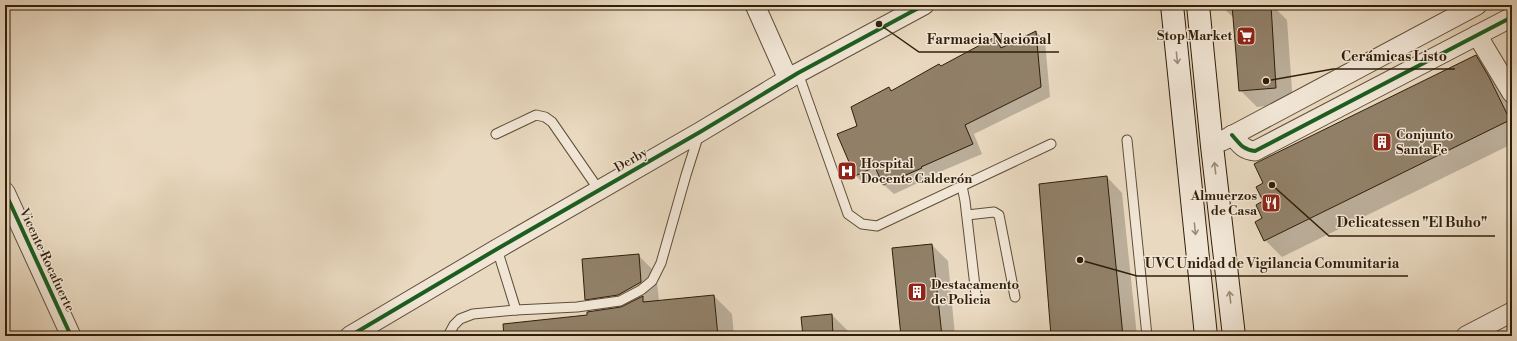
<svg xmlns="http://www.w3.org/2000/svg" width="1517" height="341" viewBox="0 0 1517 341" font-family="'Libre Bodoni',serif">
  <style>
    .shadow { fill: #0003 }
    .building { fill: #918068; stroke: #311f09 }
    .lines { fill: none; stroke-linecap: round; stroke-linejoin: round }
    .service-casing { stroke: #5f4e37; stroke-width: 11 }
    .minor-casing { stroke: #5f4e37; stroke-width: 21 }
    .secondary-casing { stroke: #311f09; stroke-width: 24 }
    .service { stroke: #f1e6d6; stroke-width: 9 }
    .minor { stroke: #f1e6d6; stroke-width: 19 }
    .secondary { stroke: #f1e6d6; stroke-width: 22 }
    .cycleway-casing { stroke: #f1e6d6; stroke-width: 6 }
    .cycleway { stroke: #1b5e20; stroke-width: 4 }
    .oneway { stroke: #9b8c7a }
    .labels { text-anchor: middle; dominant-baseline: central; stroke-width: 3; stroke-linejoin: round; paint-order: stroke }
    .poi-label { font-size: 13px; font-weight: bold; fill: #311f09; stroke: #f1e6d6; text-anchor: start }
    .street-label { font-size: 13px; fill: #311f09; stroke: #f1e6d6 }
    .leader { fill: none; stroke: #311f09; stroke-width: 1.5 }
    .callout-dot { fill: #311f09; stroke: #f1e6d6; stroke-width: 1.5 }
    .callout-label { font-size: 14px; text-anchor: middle; font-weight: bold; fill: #311f09; stroke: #f1e6d6; stroke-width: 3; stroke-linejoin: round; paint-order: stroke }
  </style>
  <rect width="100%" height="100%" fill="#e9d9c0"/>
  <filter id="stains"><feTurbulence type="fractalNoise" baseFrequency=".005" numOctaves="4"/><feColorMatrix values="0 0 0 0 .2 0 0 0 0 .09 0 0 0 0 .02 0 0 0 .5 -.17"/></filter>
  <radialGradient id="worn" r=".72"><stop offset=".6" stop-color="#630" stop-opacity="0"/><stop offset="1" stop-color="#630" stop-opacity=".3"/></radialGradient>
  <!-- shadow -->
  <g class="shadow">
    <path d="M1220,5h52l15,15 6,84 -36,3 -17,-17 -5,-71z"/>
    <path d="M1036,32l9,9 5,56 -76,37 8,20 -52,22 1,1 -37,17 -10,-9 -3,-7 -16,7 -9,-9 -18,-41 20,-9 31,-37 3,2 50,-24 53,-29 9,9z"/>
    <path d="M1476,56l17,17 19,34v37l-230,113 -17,-17 -2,-21z"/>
    <path d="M1107,177l15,16 15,143h-85z"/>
    <path d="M932,245l16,16 7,75h-53l-9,-87z"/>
    <path d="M638,255l18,18 3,28 55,-5 18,18 2,22h-223l77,-20 10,-5 -12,-12z"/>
    <path d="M832,315l18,18v3h-46z"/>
    <path d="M1301,331l5,5h-38v-4z"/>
  </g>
  <!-- building -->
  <g class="building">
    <path d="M1232,5h39l5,83 -37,3z"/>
    <path d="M1036,31l5,56 -76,38 8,19 -52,23 1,1 -39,17 -8,-18 -20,9 -18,-42 20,-8 -6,-19 38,-20 2,4 48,-27 2,2 54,-29 6,11z"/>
    <path d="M1476,55l13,22 21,43 -246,121 -9,-19 7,-4 -6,-13 7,-4 -7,-14 7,-4 -9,-19z"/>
    <path d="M1107,176l16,160h-72l-12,-152z"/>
    <path d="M932,244l10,92h-41l-9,-88z"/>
    <path d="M639,254l2,28 -23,13 -33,5 -3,-41z"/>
    <path d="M714,295l4,41h-214l-1,-12 84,-9v-3l34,-5 22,-11v6z"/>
    <path d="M832,314l1,22h-30l-2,-19z"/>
  </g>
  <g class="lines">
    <!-- service casing -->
    <g class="service-casing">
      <g id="service">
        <path d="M798,73l50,141 14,10 15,2 174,-82"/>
        <path d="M496,134l40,-19 9,2 7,5 47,68"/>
        <path d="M1127,140l20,196"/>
        <path d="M962,186l3,15 11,94"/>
        <path d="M967,215l27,-3 5,3 16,82"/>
        <path d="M497,249l19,61"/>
        <path d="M448,336l6,-11 6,-6 13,-5 43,-4 61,-3 43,-6 21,-11 11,-9 9,-18 25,-88 13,-41"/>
      </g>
    </g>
    <!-- minor casing -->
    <g class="minor-casing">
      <g id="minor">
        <path d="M755,5l33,74"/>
        <path d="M1477,35l35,58"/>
        <path d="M1232,135c8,9 11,15 23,16l257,-134"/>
        <path d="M1222,141l255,-136"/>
        <path d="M5,192l66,144"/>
        <path d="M350,336l147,-87 203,-117 98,-59 126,-68"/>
        <path d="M1466,336l46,-24"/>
      </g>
    </g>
    <!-- secondary casing -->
    <g class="secondary-casing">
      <g id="secondary">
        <path d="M1172,5l34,331"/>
        <path d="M1198,5l14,141 22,190"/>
      </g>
    </g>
    <!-- service -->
    <use href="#service" class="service"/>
    <!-- minor -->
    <use href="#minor" class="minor"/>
    <!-- secondary -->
    <use href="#secondary" class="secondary"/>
    <!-- cycleway casing -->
    <g class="cycleway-casing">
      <g id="cycleway">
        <path d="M1232,135c8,9 11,15 23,16l257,-134"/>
        <path d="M5,192l66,144"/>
        <path d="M350,336l147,-87 203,-117 98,-59 126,-68"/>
      </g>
    </g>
    <!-- cycleway -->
    <use href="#cycleway" class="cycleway"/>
  </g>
  <!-- one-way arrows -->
  <defs><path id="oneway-shaft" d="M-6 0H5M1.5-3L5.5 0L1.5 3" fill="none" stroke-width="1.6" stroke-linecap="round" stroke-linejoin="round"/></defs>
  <g class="oneway">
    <use href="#oneway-shaft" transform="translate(1177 58) rotate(84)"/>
    <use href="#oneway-shaft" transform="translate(1215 168) rotate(-97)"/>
    <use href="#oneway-shaft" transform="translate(1195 229) rotate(84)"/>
    <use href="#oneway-shaft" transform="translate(1230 297) rotate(-97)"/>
  </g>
  <!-- icons -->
  <defs>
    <g id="supermarket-square" transform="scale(1)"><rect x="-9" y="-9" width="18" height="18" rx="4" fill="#8f2418" stroke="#f1e6d6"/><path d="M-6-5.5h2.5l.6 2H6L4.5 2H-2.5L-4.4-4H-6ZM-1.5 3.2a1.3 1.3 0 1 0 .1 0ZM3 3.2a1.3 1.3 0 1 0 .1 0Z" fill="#fff"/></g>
    <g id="building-square" transform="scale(1)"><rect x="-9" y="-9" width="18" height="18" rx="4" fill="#8f2418" stroke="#f1e6d6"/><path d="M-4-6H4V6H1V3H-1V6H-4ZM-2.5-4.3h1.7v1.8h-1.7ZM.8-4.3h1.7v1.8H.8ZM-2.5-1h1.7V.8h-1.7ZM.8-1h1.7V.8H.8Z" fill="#fff"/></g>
    <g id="hospital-square" transform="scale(1)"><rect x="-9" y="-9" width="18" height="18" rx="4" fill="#8f2418" stroke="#f1e6d6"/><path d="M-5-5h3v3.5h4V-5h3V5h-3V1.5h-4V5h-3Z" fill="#fff"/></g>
    <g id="restaurant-square" transform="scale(1)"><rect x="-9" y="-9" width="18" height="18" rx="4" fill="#8f2418" stroke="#f1e6d6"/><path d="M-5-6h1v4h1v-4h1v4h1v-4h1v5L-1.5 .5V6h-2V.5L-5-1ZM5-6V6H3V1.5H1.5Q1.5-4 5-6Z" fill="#fff"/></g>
  </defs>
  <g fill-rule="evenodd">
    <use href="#supermarket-square" x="1246" y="36"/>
    <use href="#building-square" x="1382" y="142"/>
    <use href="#hospital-square" x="847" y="171"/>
    <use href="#restaurant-square" x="1271" y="203"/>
    <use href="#building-square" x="917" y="292"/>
  </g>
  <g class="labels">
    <!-- poi labels -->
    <g class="poi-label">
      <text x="1232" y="36" text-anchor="end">Stop Market</text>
      <text x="1396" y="135">Conjunto<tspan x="1396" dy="15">Santa Fe</tspan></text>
      <text x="861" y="164">Hospital<tspan x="861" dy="15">Docente Calderón</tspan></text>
      <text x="1257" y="196" text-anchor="end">Almuerzos<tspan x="1257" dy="15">de Casa</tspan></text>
      <text x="931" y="285">Destacamento<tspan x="931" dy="15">de Policia</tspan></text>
    </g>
    <!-- street labels -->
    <g class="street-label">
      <text transform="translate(631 160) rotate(-30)">Derby</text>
      <text transform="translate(47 260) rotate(65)">Vicente Rocafuerte</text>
    </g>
  </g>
  <!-- callouts -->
  <path class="leader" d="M879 24L919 52H1059M1266 81L1333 69H1455M1272 185L1329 236H1495M1080 260L1137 276H1408"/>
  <g class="callout-dot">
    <circle cx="879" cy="24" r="4"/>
    <circle cx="1266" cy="81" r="4"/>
    <circle cx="1272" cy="185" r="4"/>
    <circle cx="1080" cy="260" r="4"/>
  </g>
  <g class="callout-label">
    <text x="989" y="44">Farmacia Nacional</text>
    <text x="1394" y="61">Cerámicas Listo</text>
    <text x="1412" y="227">Delicatessen "El Buho"</text>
    <text x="1272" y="268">UVC Unidad de Vigilancia Comunitaria</text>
  </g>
  <!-- margin -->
  <rect width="1517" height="341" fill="none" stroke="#e9d9c0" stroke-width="20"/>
  <rect x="6" y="6" width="1505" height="329" fill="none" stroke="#311f09" stroke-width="2"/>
  <rect x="10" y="10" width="1497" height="321" fill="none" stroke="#311f09"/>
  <rect width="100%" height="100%" filter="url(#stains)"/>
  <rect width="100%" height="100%" fill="url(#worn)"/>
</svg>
